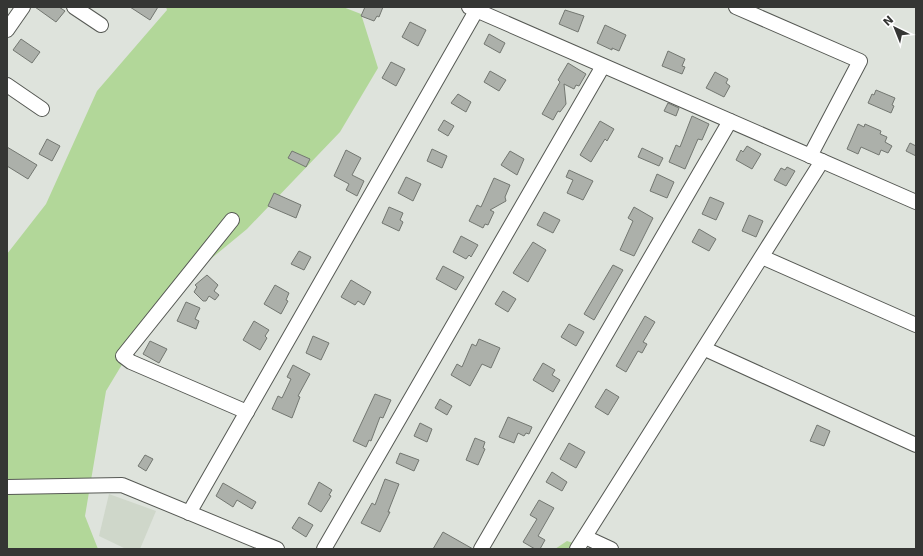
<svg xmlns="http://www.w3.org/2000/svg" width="923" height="556" viewBox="0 0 923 556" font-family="'DejaVu Sans',sans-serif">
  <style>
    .built { fill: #cfd7ca }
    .green { fill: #b2d799 }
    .building { fill: #acb0aa; stroke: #737771 }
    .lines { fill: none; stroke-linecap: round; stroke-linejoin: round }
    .minor-casing { stroke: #565954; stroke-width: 16 }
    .minor { stroke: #fff; stroke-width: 14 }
  </style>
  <rect width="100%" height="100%" fill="#dee3dc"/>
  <!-- built -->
  <path class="built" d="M109,494l47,17 -16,38h-14l-27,-13z"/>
  <!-- green -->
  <g class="green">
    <path d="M166,7h177l18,7 17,54 -38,64 -93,97 -86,71 -55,91 -21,125 13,33h-91v-295l39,-50 51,-113 70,-81z"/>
    <path d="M567,541l9,3 -3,5h-18z"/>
  </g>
  <!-- building -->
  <g class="building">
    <path d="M35,7h24l6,4 -9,11z"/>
    <path d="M130,7h28l-8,13z"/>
    <path d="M365,7h18l-4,10 -2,-1 -3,5 -13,-5z"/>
    <path d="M565,10l19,6 -6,16 -19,-8z"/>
    <path d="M410,22l16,8 -8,16 -16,-9z"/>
    <path d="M605,25l21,10 -7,16 -7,-3v2l-15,-7z"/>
    <path d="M489,34l16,9 -5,10 -16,-9z"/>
    <path d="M21,39l19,13 -8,11 -19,-13z"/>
    <path d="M668,51l17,8 -3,7 3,1 -3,7 -20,-8z"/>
    <path d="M391,62l14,7 -9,17 -14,-8z"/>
    <path d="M568,63l18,11 -7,12 -3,-1 -2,4 -10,-5 2,20 -6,8 -2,-1 -5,9 -11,-6 18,-32 -2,-2z"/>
    <path d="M490,71l16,9 -7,11 -15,-9z"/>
    <path d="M715,72l13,7 -2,4 4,3 -6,11 -18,-9z"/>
    <path d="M876,90l19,8 -3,7 2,1 -3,7 -23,-10 4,-9 2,1z"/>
    <path d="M458,94l13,8 -5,10 -15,-9z"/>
    <path d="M668,103l11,5 -3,8 -12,-5z"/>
    <path d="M692,116l17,8 -7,16 -4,-1 -13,30 -16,-7 7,-17 4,2z"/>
    <path d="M444,120l10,6 -6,10 -10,-6z"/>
    <path d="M600,121l14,8 -7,12 -2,-2 -14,23 -11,-7z"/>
    <path d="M858,124l6,3 1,-3 16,7 -1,3 7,3 -2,5 7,4 -4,7 -7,-3 -2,5 -18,-8 -3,7 -11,-5z"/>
    <path d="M47,139l13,7 -8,15 -13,-7z"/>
    <path d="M910,143l6,3v10l-10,-5z"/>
    <path d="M747,146l14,8 -9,15 -16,-9 5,-10 2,2z"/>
    <path d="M7,147l30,18 -9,14 -21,-13z"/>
    <path d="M642,148l21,10 -4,8 -21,-9z"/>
    <path d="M432,149l15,7 -5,12 -15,-7z"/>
    <path d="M346,150l15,8 -9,17 12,6 -7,15 -11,-6 3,-6 -15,-8z"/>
    <path d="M292,151l18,8 -4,8 -18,-9z"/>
    <path d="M510,151l14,8 -7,16 -16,-10z"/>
    <path d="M787,167l8,4 -9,15 -12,-6 7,-12 4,2z"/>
    <path d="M569,170l24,11 -10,19 -16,-7 6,-13 -7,-3z"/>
    <path d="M657,174l17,8 -7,16 -17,-7z"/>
    <path d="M406,177l15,7 -8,17 -15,-8z"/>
    <path d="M494,178l16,7 -5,12 1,4 -16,9 4,2 -6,13 -3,-1 -2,4 -14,-7 8,-16 4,2z"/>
    <path d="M274,193l27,12 -5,13 -28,-12z"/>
    <path d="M710,197l14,6 -8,17 -14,-6z"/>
    <path d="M389,207l14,6 -3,7 3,2 -4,9 -17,-8z"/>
    <path d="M634,207l19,11 -19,38 -14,-6 13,-29 -5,-3z"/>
    <path d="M544,212l16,8 -7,13 -16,-8z"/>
    <path d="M749,215l14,6 -7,16 -14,-6z"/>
    <path d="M699,229l17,10 -7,12 -17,-9z"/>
    <path d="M461,236l17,9 -7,12 -2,-2 -3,4 -13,-7z"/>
    <path d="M533,242l13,8 -18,32 -15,-9z"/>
    <path d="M299,251l12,6 -7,13 -13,-6z"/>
    <path d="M613,265l10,5 -29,50 -10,-6z"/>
    <path d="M443,266l21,11 -8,13 -20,-11z"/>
    <path d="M207,275l11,10 -4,6 5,4 -4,5 -6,-4 -3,5h-3l-9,-9 3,-5 -2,-2z"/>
    <path d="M351,280l20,12 -7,13 -6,-4 -3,4 -14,-8z"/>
    <path d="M275,285l14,8 -3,7 2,1 -7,13 -17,-10z"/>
    <path d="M503,291l13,8 -8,13 -13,-8z"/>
    <path d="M186,302l14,6 -5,11 4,2 -3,8 -19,-8z"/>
    <path d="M645,316l10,6 -12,20 4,2 -5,9 -4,-2 -12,21 -10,-6z"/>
    <path d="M254,321l15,9 -4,6 2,2 -7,12 -17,-10z"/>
    <path d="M569,324l15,8 -8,14 -15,-9z"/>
    <path d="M313,336l16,7 -8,17 -15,-7z"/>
    <path d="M479,339l21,9 -9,20 -9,-4 -12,22 -19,-11 6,-11 5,3 10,-23 4,2z"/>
    <path d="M150,341l17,8 -8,14 -16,-9z"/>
    <path d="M543,363l12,7 -3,5 8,5 -7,12 -20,-12z"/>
    <path d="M293,365l17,9 -12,22 2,1 -8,21 -20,-9 6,-13 4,2 9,-19 -4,-2z"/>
    <path d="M606,389l13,8 -11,18 -13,-8z"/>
    <path d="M375,394l16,6 -8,18 -3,-1 -9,24 -2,-1 -3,7 -13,-6z"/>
    <path d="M440,399l12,7 -5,9 -12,-7z"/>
    <path d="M508,417l24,10 -3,7 -3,-1 -2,3 -6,-3 -4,10 -15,-6z"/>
    <path d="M420,423l12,6 -5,13 -13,-6z"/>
    <path d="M817,425l13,6 -6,15 -14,-5z"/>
    <path d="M475,438l10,4 -2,6 2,1 -7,16 -12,-5z"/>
    <path d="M569,443l16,9 -9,16 -16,-9z"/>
    <path d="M400,453l19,7 -5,11 -18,-8z"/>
    <path d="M145,455l8,4 -7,12 -8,-5z"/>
    <path d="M552,472l15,10 -5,9 -16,-9z"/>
    <path d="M385,479l14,5 -11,28h2l-10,20 -19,-9 11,-20 3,2z"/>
    <path d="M319,482l13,8 -3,5 2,1 -10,16 -13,-8z"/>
    <path d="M223,483l33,19 -4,7 -15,-9 -4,7 -17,-11z"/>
    <path d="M539,500l15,8 -16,28 7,4 -5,9h-5l-12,-7 14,-23 -7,-4z"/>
    <path d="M299,517l14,8 -7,12 -14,-9z"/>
    <path d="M443,532l30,17h-40z"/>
  </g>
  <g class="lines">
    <!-- minor casing -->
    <g class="minor-casing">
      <g id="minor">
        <path d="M74,7l27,18"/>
        <path d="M469,7l447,195"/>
        <path d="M736,7l124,54 -50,95"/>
        <path d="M7,30l16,-23"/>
        <path d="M7,85l35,24"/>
        <path d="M232,220l-109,136 8,6 116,50"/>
        <path d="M762,257l154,68"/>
        <path d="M705,349l211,96"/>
        <path d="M7,487l115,-2 155,64"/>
        <path d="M189,513l287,-502"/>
        <path d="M585,537l26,12"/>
        <path d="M324,549l279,-483"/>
        <path d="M481,549l249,-428"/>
        <path d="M577,549l245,-388"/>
      </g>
    </g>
    <!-- minor -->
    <use href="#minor" class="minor"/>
  </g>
  <!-- border -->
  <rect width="923" height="556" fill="none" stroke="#353634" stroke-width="16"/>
  <!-- north arrow -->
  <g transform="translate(895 28) rotate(317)" stroke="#ffffff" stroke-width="3" paint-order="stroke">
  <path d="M0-3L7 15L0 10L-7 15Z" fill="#353634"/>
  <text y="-6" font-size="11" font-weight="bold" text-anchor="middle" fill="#353634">N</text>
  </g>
</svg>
